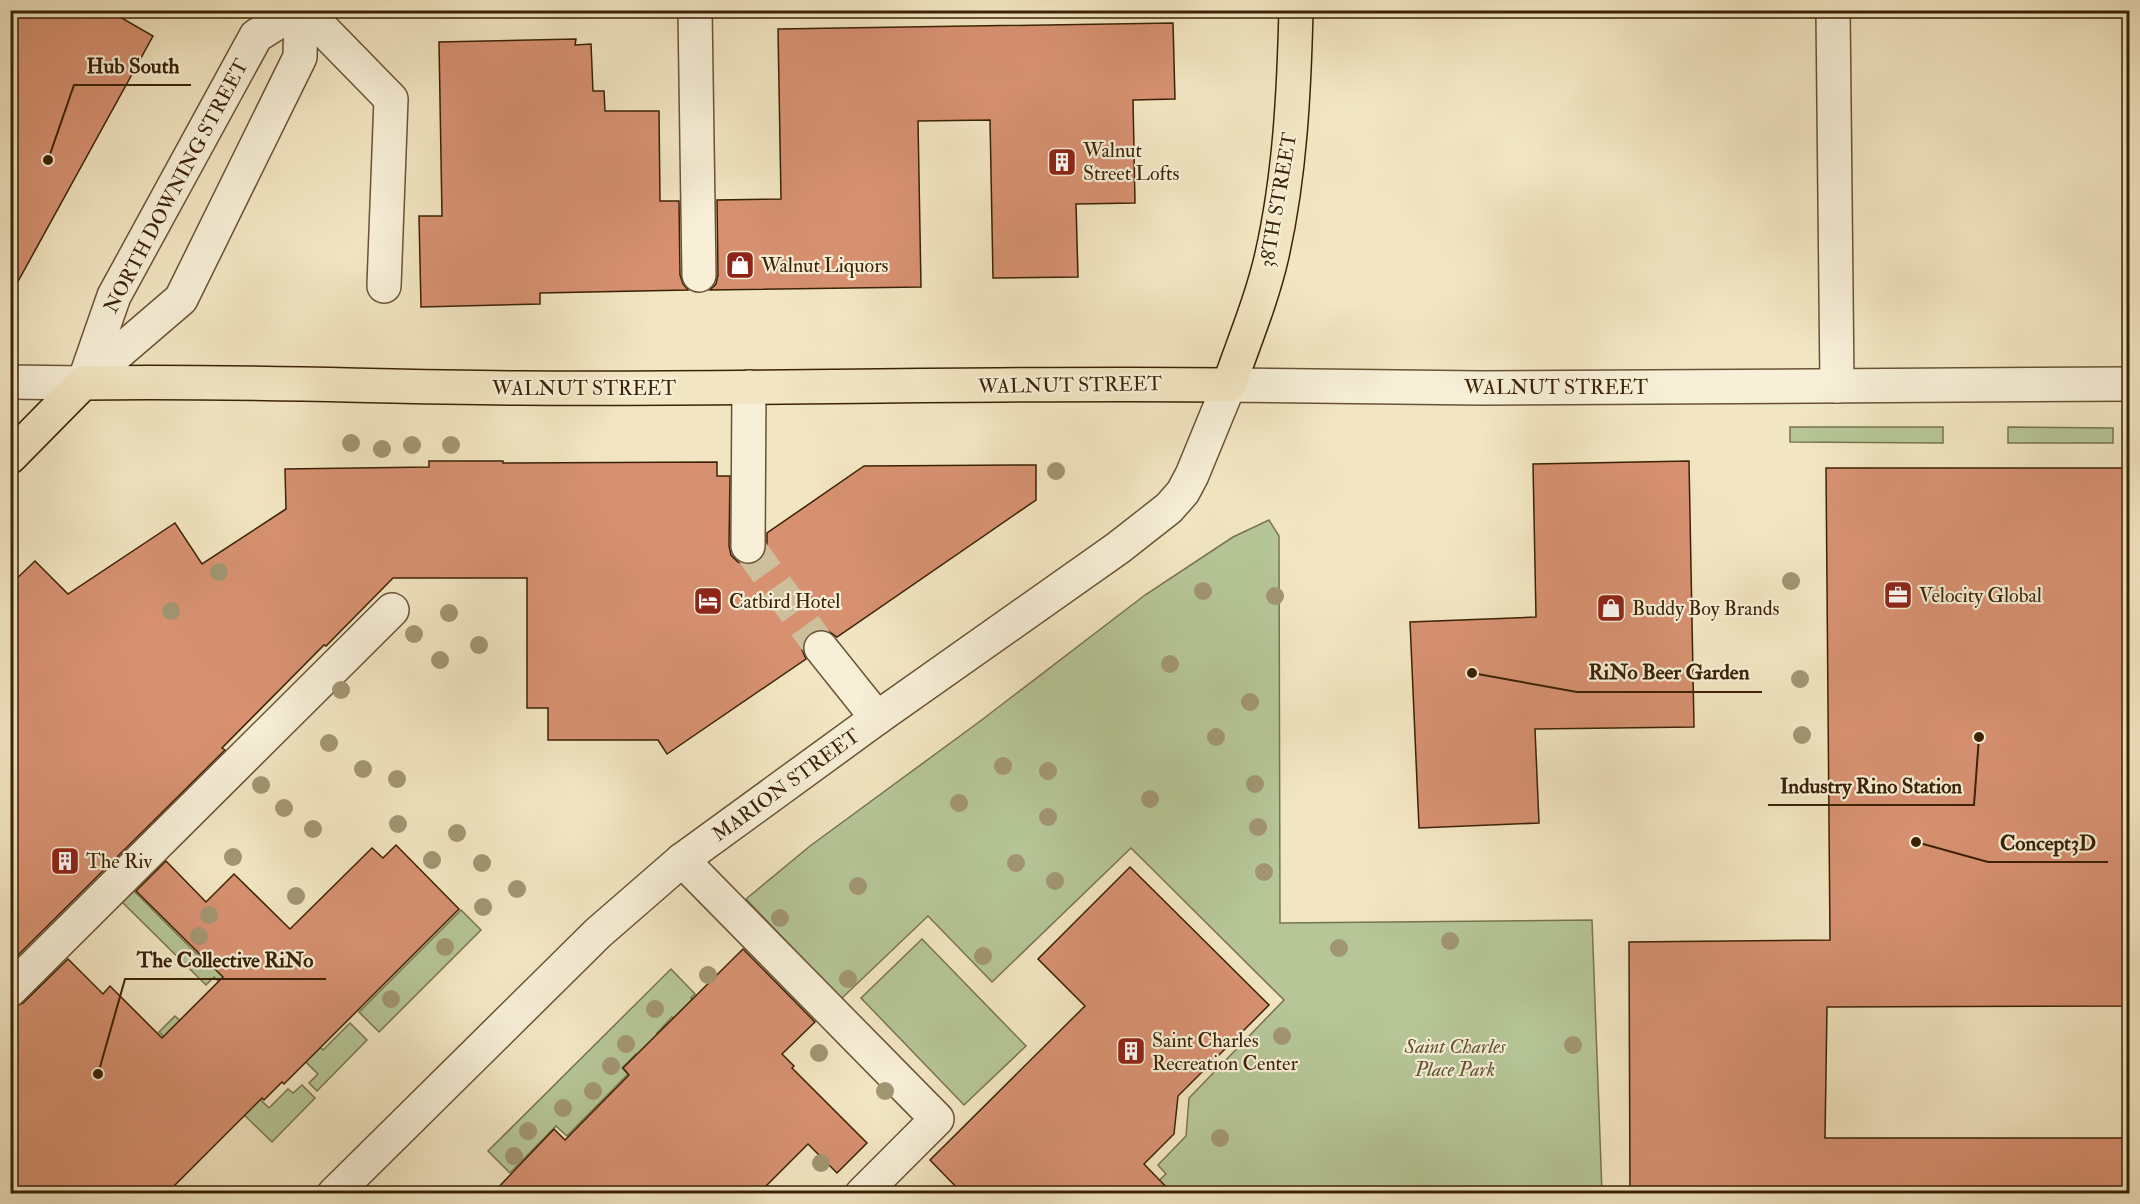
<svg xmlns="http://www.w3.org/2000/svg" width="2140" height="1204" viewBox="0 0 2140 1204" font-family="'IM FELL Double Pica',serif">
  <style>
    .green { fill: #b6c697; stroke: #78744e; stroke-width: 1.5 }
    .building { fill: #d79171; stroke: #3b2205; stroke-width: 1.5 }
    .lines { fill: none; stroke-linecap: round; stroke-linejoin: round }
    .minor-tunnel { stroke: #cdbf9c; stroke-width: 33; stroke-dasharray: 33 16; stroke-linecap: butt }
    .minor-casing { stroke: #695334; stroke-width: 36 }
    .major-casing { stroke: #3b2205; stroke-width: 36 }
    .minor { stroke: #f7efd7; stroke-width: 33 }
    .major { stroke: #f2e6c2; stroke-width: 33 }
    .tree { fill: #a29572 }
    .labels { text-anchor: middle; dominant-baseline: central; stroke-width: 4.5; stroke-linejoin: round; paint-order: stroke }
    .poi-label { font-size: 20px; fill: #3b2205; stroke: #f7efd7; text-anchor: start }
    .street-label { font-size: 20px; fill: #3b2205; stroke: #f7efd7 }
    .park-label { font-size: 20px; font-style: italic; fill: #605331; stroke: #f7efd7 }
    .leader { fill: none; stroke: #3b2205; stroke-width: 2 }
    .callout-dot { fill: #3b2205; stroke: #f7efd7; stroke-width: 2 }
    .callout-label { font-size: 21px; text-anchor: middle; font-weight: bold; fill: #3b2205; stroke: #f7efd7; stroke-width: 4.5; stroke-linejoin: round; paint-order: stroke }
  </style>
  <rect width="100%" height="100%" fill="#f2e6c2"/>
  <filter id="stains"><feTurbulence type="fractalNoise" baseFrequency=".00333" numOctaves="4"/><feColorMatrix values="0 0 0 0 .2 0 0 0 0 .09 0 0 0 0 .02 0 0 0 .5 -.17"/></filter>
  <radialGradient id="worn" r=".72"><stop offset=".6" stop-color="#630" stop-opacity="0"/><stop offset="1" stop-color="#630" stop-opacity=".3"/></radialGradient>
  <!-- green -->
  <g class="green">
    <path d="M1943,427v16l-153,-1v-15z"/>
    <path d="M2008,427l105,1v15h-105z"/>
    <path d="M1269,520l10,16 1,387 312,-3 10,273h-456l20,-19 -8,-9 28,-29 3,-38 95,-98 -153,-152 -139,134 -64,-66 -87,83 -95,-100 64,-53 169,-124 166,-127 88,-58z"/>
    <path d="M132,889l72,72 18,-18 47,53 54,54 27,-27 17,17 -50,51 -8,-8 9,-9 -77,-76 -18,-12 -9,-9 -8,8 -86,-85z"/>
    <path d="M461,910l20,20 -102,102 -20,-20z"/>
    <path d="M922,939l104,107 -62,59 -103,-107z"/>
    <path d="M671,969l24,25 -4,4 6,6 -19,19 -6,-6 -15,16 5,6 -20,20 -6,-5 -14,14 6,6 -61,62 -11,-10 -46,47 -22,-22z"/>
    <path d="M175,1016l94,92 19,-19 5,4 9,-8 13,13 -43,44 -113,-110z"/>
  </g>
  <!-- building -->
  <g class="building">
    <path d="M10,10h98l45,26 -143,260z"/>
    <path d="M1173,23l2,76 -42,1 2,103 -59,1 2,73 -85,1 -3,-158 -72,1 3,166 -211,3 6,-6 2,-9 -1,-75 64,-1 -3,-170z"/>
    <path d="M576,39l-1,6 16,-1 2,47h11l1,20h54l1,90h19l1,74 3,9 5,6 -148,3v11l-119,3 -2,-91h23l-3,-174z"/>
    <path d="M429,461h74v2l214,-1v14h13l-1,70 2,9 7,7 9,3 10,-2 7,-7 3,-10v-13l97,-67 172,-1v35l-199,137 -10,-7 -8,-1 -9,4 -7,9 -1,8 4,9 -139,95 -9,-14h-110v-32h-21v-130h-134l-67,68 -2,-1 -102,103 3,2 -215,213v-378l25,-24 33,33 107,-71 27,41 84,-55 -1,-40 144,-2z"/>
    <path d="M1689,461l5,266 -159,2 4,94 -120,5 -9,-206 126,-5 -3,-153z"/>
    <path d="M1826,468h304v538l-303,1 -2,131h305v56h-500l-1,-252 201,-2z"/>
    <path d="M396,845l63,64 -175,175 -2,-2 -18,18 -2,-2 -96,96h-156v-186l13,-5 45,-44 35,35 7,-8 52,52 61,-61 -87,-86 30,-30 40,41 28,-28 56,55 82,-81 11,10z"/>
    <path d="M1130,867l139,138 -91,91 -4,38 -30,30 29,30h-210l-33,-34 155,-154 -47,-47z"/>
    <path d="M743,949l72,73 -33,32 12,12 -2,2 75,75 -30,30 -29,-29 -50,50h-266l62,-65 11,11 64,-65 -6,-7z"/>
  </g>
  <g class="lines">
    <!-- minor-tunnel -->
    <path class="minor-tunnel" d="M748,546l73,102"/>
    <!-- minor casing -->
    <g class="minor-casing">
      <g id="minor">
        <path d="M304,10l87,89 -7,187"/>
        <path d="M695,10l4,265"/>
        <path d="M1833,10l4,376"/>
        <path d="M10,382l73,1"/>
        <path d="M84,382l30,-86 142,-260 41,-26"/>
        <path d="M83,383l98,-84 119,-242 1,-47"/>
        <path d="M748,546l1,-159"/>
        <path d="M821,648l56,70"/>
        <path d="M682,860l255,259 -75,75"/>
        <path d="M10,990l382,-380"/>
        <path d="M334,1194l264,-261 84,-73 195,-142 241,-170 51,-40 14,-16 9,-17 37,-90 253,3 648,-4"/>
      </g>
    </g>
    <!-- major casing -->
    <g class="major-casing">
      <path id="major" d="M10,457l73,-74c146,-3 292,4 438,5 236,2 472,-6 708,-3 15,-43 33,-86 43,-130 18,-80 22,-163 24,-245"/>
    </g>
    <!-- minor -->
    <use href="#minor" class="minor"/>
    <!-- major -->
    <use href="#major" class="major"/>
  </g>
  <!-- trees -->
  <g class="tree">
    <circle cx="351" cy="443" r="9"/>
    <circle cx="412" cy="445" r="9"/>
    <circle cx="451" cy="445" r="9"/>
    <circle cx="382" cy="449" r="9"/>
    <circle cx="1056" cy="471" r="9"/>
    <circle cx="219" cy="572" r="9"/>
    <circle cx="1791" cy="581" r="9"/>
    <circle cx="1203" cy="591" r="9"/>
    <circle cx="1275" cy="596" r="9"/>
    <circle cx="171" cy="611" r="9"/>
    <circle cx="449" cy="613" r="9"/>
    <circle cx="414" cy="634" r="9"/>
    <circle cx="479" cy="645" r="9"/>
    <circle cx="440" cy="660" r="9"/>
    <circle cx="1170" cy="664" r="9"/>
    <circle cx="1800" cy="679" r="9"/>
    <circle cx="341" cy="690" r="9"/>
    <circle cx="1250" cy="702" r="9"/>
    <circle cx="1802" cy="735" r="9"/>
    <circle cx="1216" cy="737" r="9"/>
    <circle cx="329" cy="743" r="9"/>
    <circle cx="1003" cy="766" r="9"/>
    <circle cx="363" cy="769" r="9"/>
    <circle cx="1048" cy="771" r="9"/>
    <circle cx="397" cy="779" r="9"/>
    <circle cx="1255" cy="784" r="9"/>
    <circle cx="261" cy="785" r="9"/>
    <circle cx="1150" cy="799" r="9"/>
    <circle cx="959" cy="803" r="9"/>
    <circle cx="284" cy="808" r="9"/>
    <circle cx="1048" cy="817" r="9"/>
    <circle cx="398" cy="824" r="9"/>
    <circle cx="1258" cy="827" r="9"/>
    <circle cx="313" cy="829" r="9"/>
    <circle cx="457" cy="833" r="9"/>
    <circle cx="233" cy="857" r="9"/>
    <circle cx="432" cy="860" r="9"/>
    <circle cx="482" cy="863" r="9"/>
    <circle cx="1016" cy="863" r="9"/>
    <circle cx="1264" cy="872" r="9"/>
    <circle cx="1055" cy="881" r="9"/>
    <circle cx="858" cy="886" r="9"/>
    <circle cx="517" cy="889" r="9"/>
    <circle cx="296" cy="896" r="9"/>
    <circle cx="483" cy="907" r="9"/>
    <circle cx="209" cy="915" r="9"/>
    <circle cx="780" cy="918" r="9"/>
    <circle cx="199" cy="936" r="9"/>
    <circle cx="1450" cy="941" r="9"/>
    <circle cx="445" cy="947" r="9"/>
    <circle cx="1339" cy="948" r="9"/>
    <circle cx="983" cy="956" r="9"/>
    <circle cx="708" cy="975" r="9"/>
    <circle cx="848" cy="979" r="9"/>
    <circle cx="391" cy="999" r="9"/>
    <circle cx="655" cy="1009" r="9"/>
    <circle cx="1282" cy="1036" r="9"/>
    <circle cx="626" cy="1044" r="9"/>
    <circle cx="1573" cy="1045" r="9"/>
    <circle cx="819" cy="1053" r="9"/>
    <circle cx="611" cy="1066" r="9"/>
    <circle cx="593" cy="1091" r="9"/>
    <circle cx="885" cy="1091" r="9"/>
    <circle cx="563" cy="1108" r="9"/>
    <circle cx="528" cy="1131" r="9"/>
    <circle cx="1220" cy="1138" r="9"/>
    <circle cx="514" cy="1156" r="9"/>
    <circle cx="821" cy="1163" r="9"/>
  </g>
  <!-- icons -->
  <defs>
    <g id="building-square" transform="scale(1.5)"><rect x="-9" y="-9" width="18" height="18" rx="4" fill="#8f2418" stroke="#f7efd7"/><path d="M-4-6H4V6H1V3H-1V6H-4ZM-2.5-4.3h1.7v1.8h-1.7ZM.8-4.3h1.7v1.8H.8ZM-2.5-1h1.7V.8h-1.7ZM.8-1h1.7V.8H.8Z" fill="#fff"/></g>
    <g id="shop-square" transform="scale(1.5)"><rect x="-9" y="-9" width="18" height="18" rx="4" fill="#8f2418" stroke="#f7efd7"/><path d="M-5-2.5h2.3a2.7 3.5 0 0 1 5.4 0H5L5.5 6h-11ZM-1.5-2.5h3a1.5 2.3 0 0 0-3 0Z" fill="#fff"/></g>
    <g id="office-square" transform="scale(1.5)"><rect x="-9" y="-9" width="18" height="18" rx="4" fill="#8f2418" stroke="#f7efd7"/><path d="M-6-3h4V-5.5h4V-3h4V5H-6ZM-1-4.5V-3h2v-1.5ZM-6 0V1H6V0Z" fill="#fff"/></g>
    <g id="hotel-square" transform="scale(1.5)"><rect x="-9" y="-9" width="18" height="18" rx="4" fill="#8f2418" stroke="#f7efd7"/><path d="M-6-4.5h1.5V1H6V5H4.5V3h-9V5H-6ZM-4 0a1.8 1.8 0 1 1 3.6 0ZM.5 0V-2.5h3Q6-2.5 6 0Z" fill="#fff"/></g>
  </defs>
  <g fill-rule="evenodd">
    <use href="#building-square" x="1062" y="162"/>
    <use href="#shop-square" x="740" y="265"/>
    <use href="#office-square" x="1898" y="595"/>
    <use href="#hotel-square" x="708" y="601"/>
    <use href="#shop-square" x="1611" y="608"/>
    <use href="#building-square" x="65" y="861"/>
    <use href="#building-square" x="1131" y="1051"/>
  </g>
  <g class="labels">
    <!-- poi labels -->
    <g class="poi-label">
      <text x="1083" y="150">Walnut<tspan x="1083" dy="23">Street Lofts</tspan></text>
      <text x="761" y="265">Walnut Liquors</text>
      <text x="1919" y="595">Velocity Global</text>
      <text x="729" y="601">Catbird Hotel</text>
      <text x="1632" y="608">Buddy Boy Brands</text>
      <text x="86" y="861">The Riv</text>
      <text x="1152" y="1040">Saint Charles<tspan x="1152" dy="23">Recreation Center</tspan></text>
    </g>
    <!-- street labels -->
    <g class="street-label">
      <text transform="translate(176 186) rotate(-62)">NORTH DOWNING STREET</text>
      <text transform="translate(1278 200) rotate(-80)">38TH STREET</text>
      <text transform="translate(1070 385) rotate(-1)">WALNUT STREET</text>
      <text x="1556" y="387">WALNUT STREET</text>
      <text x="584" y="388">WALNUT STREET</text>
      <text transform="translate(786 785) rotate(-36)">MARION STREET</text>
    </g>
    <!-- park labels -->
    <g class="park-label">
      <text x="1455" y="1046">Saint Charles<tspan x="1455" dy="23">Place Park</tspan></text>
    </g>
  </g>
  <!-- callouts -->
  <path class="leader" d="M48 160L74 85H191M1472 673L1577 692H1762M1979 737L1974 805H1768M1916 842L1988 862H2108M98 1074L125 979H326"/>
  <g class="callout-dot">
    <circle cx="48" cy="160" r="6"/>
    <circle cx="1472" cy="673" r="6"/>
    <circle cx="1979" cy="737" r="6"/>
    <circle cx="1916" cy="842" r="6"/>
    <circle cx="98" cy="1074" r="6"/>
  </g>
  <g class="callout-label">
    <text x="133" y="73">Hub South</text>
    <text x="1669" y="679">RiNo Beer Garden</text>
    <text x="1871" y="793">Industry Rino Station</text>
    <text x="2048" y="850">Concept3D</text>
    <text x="225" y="967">The Collective RiNo</text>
  </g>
  <!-- margin -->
  <rect width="2140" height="1204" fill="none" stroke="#f2e6c2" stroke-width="36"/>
  <rect x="12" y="12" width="2116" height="1180" fill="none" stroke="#3b2205" stroke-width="3"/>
  <rect x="18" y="18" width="2104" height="1168" fill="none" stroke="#3b2205" stroke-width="1.5"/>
  <rect width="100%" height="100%" filter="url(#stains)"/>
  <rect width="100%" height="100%" fill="url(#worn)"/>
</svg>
